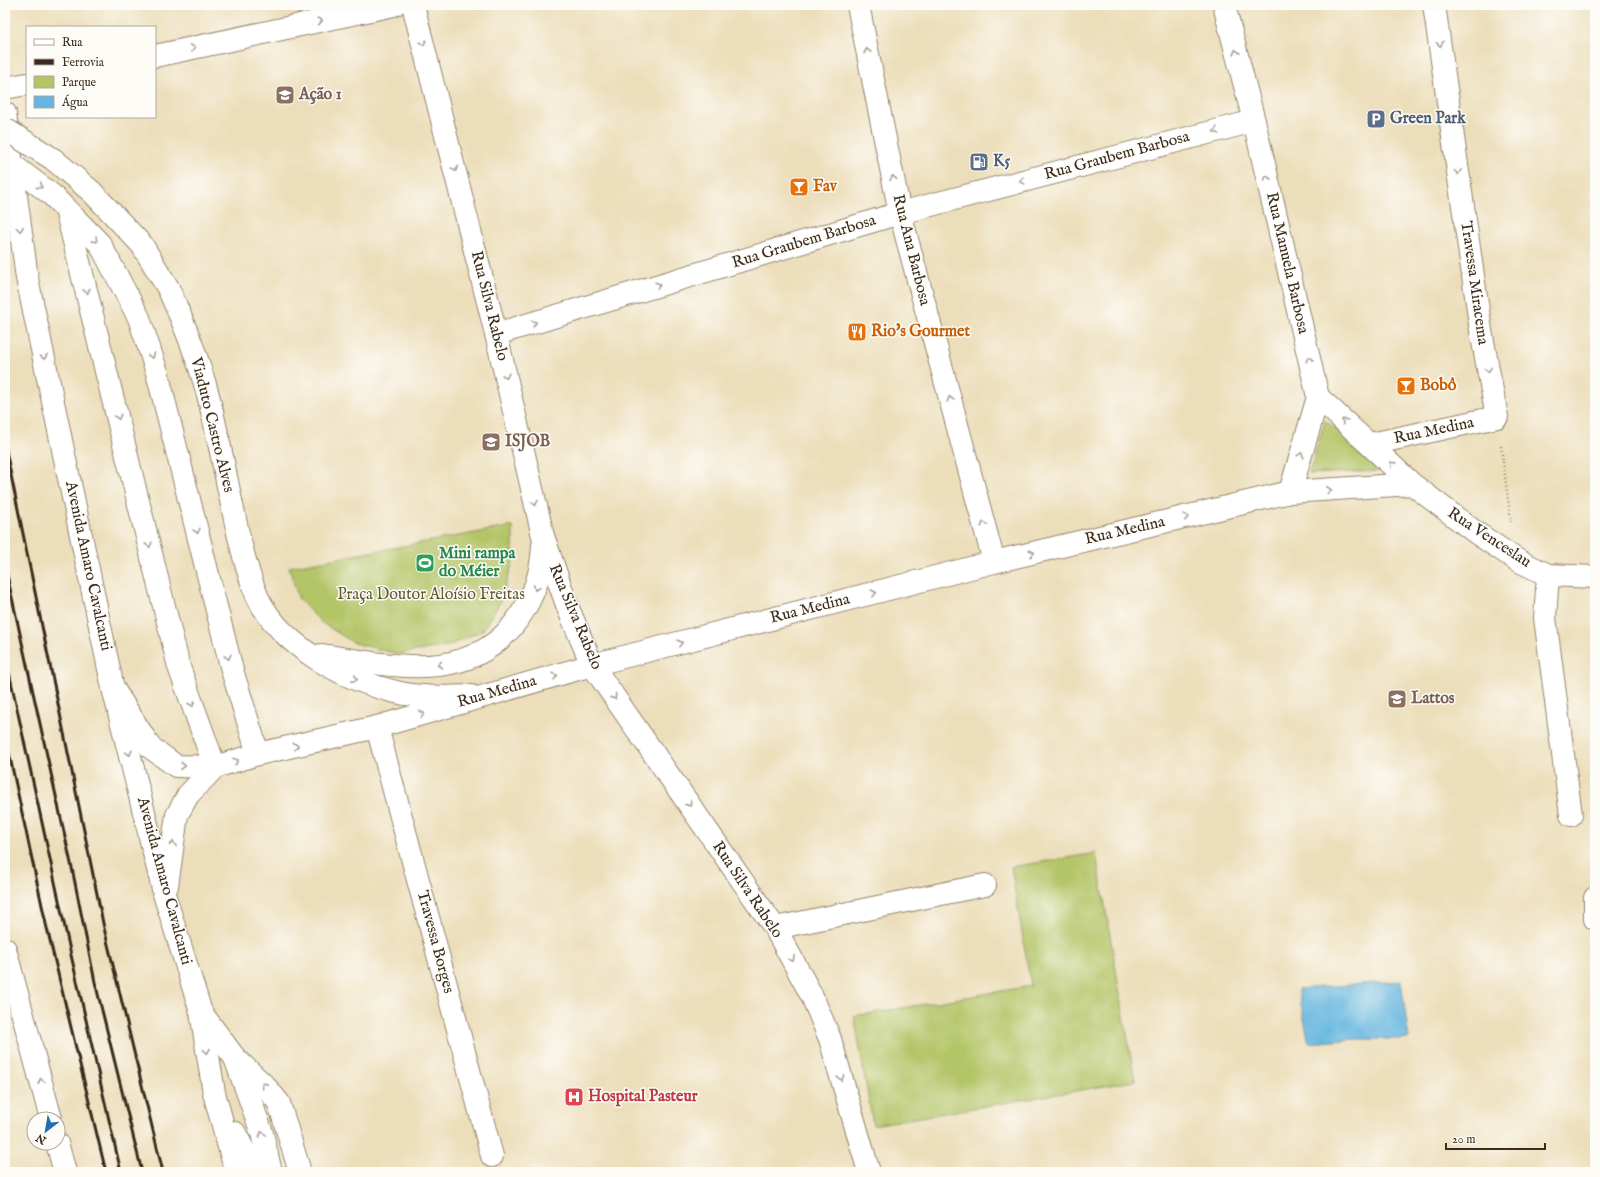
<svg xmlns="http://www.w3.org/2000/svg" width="1600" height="1177" viewBox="0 0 1600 1177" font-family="'IM FELL English',serif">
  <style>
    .green { fill: #b4c568; stroke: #787843 }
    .water { fill: #64b5df; stroke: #50707e }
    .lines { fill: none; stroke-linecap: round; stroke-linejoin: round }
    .minor-casing { stroke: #94846c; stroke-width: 24 }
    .major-casing { stroke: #94846c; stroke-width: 24 }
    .path { stroke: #94846c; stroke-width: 2.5; stroke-dasharray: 1 3; stroke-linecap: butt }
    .minor { stroke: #fff; stroke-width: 22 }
    .major { stroke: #fff; stroke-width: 22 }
    .rail { stroke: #3b2a1e; stroke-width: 3 }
    .minor-bridge-casing { stroke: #94846c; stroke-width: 24; stroke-linecap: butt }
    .minor-bridge { stroke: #fff; stroke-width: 22 }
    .oneway { stroke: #a79f9a }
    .labels { text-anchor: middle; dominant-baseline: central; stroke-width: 3; stroke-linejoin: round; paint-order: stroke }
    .education-label { font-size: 16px; font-weight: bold; fill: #785e54; stroke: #fdfcf7; text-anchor: start }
    .service-label { font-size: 16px; font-weight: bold; fill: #4e5e75; stroke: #fdfcf7; text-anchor: start }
    .street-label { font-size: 16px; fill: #3b2a1e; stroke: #fdfcf7 }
    .food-label { font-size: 16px; font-weight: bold; fill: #c56008; stroke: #fdfcf7; text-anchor: start }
    .leisure-label { font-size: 16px; font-weight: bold; fill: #27864d; stroke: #fdfcf7; text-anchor: start }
    .park-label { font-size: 16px; fill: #5f5834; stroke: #fdfcf7 }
    .health-label { font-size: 16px; font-weight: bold; fill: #be3a42; stroke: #fdfcf7; text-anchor: start }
  </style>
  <rect width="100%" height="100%" fill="#fdfcf7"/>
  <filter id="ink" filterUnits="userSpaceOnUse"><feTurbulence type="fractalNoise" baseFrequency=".025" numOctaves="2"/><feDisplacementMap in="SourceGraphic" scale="8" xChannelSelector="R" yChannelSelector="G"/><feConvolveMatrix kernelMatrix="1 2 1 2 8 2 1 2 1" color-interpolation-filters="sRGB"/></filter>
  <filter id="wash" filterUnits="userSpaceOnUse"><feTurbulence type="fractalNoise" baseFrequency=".012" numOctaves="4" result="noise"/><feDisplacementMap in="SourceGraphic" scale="16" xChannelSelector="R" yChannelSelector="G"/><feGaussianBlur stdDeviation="0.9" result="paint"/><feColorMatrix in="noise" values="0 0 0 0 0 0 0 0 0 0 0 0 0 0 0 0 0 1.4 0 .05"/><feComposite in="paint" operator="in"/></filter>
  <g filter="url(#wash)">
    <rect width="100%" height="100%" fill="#ecdeba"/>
    <!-- green -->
    <g class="green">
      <path d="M1325,420l60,51 -76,3z"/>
      <path d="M513,526v36l-13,40 -17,28 -35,16 -50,8 -44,-11 -32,-20 -23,-23 -10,-33z"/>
      <path d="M1096,853l39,228 -262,44 -19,-109 177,-30 -20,-119z"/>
    </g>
    <!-- water -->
    <path class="water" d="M1401,981l8,58h-53l-47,4 -11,-54z"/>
  </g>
  <g filter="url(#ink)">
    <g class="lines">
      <!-- minor casing -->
      <g class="minor-casing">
        <g id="minor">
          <path d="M413,5l83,329 47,202 25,72 24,57 183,263 37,68 18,43 39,133"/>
          <path d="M1224,5l30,116 64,276 94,87 63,48 42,28 31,15 47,2"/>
          <path d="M155,56l239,-51"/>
          <path d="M5,88l22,-4"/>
          <path d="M10,163l42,32 48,49 39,74 18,54 75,298 26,84"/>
          <path d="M67,213l112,454 36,100"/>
          <path d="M168,288c16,35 30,70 40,107 12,47 20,95 31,142 5,21 10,41 19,61 24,49 87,82 138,94 24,6 51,5 75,4"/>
          <path d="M496,334l404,-121 354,-92"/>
          <path d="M1371,444l126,-27 -16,-86 -47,-326"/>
          <path d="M1290,492l28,-95"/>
          <path d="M994,562l296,-70 122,-8"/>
          <path d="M1548,575l-3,43 26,197"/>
          <path d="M321,655c71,10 151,32 199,-39 15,-22 22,-44 23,-71"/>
          <path d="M377,727l115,429"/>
          <path d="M1595,898v21"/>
          <path d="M775,928l210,-43"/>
          <path d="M235,1058l29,27 15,18 21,69"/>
        </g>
      </g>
      <!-- major casing -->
      <g class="major-casing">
        <g id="major">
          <path d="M5,113l22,165 86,410 52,209 36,115 13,81 22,79"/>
          <path d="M113,688l37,59 26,19 39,1 43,-13 119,-27 215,-62 402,-103 -94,-349 -42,-208"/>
          <path d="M167,886l10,-71 11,-20 27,-28"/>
          <path d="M5,949l46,170"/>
          <path d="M203,1015l32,43 27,75 9,39"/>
          <path d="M235,1133l20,39"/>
          <path d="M57,1143l8,29"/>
        </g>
      </g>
      <!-- path -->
      <path class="path" d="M1501,446l10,76"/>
      <!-- minor -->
      <use href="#minor" class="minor"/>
      <!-- major -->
      <use href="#major" class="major"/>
      <!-- rail -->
      <g class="rail">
        <path d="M5,446l99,482 59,244"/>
        <path d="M5,566l67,302 23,114 47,190"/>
        <path d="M5,654l66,301 50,217"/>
        <path d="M5,734l41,190 60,248"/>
      </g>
      <!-- minor-bridge casing -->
      <g class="minor-bridge-casing">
        <path id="minor-bridge" d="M5,129l48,30 39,33 50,53 26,43"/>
      </g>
      <!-- minor-bridge -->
      <use href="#minor-bridge" class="minor-bridge"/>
    </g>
    <!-- one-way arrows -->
    <defs><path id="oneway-chevron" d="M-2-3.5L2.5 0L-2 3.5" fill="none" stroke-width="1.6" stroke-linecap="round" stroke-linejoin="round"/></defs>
    <g class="oneway">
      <use href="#oneway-chevron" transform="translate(320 21) rotate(-12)"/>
      <use href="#oneway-chevron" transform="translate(423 43) rotate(76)"/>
      <use href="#oneway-chevron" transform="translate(1440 44) rotate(82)"/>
      <use href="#oneway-chevron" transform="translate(193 48) rotate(-12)"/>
      <use href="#oneway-chevron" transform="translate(867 51) rotate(-101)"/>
      <use href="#oneway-chevron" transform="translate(1236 52) rotate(-105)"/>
      <use href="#oneway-chevron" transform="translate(1216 131) rotate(165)"/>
      <use href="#oneway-chevron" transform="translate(455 169) rotate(76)"/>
      <use href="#oneway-chevron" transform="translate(1458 172) rotate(82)"/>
      <use href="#oneway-chevron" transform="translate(893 178) rotate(-101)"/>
      <use href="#oneway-chevron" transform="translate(1267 178) rotate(-103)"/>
      <use href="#oneway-chevron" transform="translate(1022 181) rotate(165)"/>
      <use href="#oneway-chevron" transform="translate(40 186) rotate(40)"/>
      <use href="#oneway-chevron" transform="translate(20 229) rotate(82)"/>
      <use href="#oneway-chevron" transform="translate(95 240) rotate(45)"/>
      <use href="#oneway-chevron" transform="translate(658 285) rotate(-17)"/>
      <use href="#oneway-chevron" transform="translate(87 291) rotate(76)"/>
      <use href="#oneway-chevron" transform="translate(534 323) rotate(-17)"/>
      <use href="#oneway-chevron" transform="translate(152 356) rotate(71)"/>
      <use href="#oneway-chevron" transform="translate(44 357) rotate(78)"/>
      <use href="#oneway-chevron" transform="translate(1309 359) rotate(-103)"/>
      <use href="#oneway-chevron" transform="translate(1488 370) rotate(79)"/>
      <use href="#oneway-chevron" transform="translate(506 376) rotate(77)"/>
      <use href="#oneway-chevron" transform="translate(950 399) rotate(-105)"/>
      <use href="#oneway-chevron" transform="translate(118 417) rotate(76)"/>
      <use href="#oneway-chevron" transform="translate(1344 421) rotate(-138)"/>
      <use href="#oneway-chevron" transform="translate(1301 455) rotate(-73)"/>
      <use href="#oneway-chevron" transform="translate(1392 464) rotate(-136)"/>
      <use href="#oneway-chevron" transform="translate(1329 490) rotate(-4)"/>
      <use href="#oneway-chevron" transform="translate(535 503) rotate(77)"/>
      <use href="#oneway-chevron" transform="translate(1186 517) rotate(-13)"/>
      <use href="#oneway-chevron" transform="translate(984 524) rotate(-105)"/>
      <use href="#oneway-chevron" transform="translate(197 531) rotate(76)"/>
      <use href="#oneway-chevron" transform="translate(149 545) rotate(76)"/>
      <use href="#oneway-chevron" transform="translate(1032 553) rotate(-13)"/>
      <use href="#oneway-chevron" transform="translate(536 588) rotate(115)"/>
      <use href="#oneway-chevron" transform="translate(874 593) rotate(-14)"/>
      <use href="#oneway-chevron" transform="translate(680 643) rotate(-14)"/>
      <use href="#oneway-chevron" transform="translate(228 657) rotate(76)"/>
      <use href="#oneway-chevron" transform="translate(440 665) rotate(173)"/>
      <use href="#oneway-chevron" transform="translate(555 676) rotate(-16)"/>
      <use href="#oneway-chevron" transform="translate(355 679) rotate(25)"/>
      <use href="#oneway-chevron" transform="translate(614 697) rotate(55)"/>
      <use href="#oneway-chevron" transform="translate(192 704) rotate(71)"/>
      <use href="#oneway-chevron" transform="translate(422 714) rotate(-16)"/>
      <use href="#oneway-chevron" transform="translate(296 746) rotate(-13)"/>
      <use href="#oneway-chevron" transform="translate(129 753) rotate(76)"/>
      <use href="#oneway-chevron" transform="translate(236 761) rotate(-17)"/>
      <use href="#oneway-chevron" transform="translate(183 766) rotate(3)"/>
      <use href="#oneway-chevron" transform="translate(689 804) rotate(55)"/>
      <use href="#oneway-chevron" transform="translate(173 844) rotate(-82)"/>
      <use href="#oneway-chevron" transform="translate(792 959) rotate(61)"/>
      <use href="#oneway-chevron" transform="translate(207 1051) rotate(81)"/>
      <use href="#oneway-chevron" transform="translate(841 1078) rotate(74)"/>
      <use href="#oneway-chevron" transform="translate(41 1081) rotate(-105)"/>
      <use href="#oneway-chevron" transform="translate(264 1085) rotate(-132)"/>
      <use href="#oneway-chevron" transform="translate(262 1134) rotate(-106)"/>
    </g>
  </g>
  <!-- icons -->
  <defs>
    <g id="school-square" transform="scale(1)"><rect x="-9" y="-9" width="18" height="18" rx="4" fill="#8d6e63" stroke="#fdfcf7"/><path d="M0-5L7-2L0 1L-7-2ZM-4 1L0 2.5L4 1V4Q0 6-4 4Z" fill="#fff"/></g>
    <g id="parking-square" transform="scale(1)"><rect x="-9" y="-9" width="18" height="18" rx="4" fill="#5c6f8a" stroke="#fdfcf7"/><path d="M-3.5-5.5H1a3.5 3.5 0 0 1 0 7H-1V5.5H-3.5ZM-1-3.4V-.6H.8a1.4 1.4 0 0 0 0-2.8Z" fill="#fff"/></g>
    <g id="fuel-square" transform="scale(1)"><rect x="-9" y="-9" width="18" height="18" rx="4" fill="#5c6f8a" stroke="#fdfcf7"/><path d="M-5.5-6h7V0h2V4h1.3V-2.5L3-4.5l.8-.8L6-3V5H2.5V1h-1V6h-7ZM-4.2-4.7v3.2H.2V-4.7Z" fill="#fff"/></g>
    <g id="bar-square" transform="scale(1)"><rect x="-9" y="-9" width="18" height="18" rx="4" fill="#e8710a" stroke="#fdfcf7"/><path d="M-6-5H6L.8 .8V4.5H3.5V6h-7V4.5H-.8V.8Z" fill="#fff"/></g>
    <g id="restaurant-square" transform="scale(1)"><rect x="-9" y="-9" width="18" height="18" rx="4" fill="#e8710a" stroke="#fdfcf7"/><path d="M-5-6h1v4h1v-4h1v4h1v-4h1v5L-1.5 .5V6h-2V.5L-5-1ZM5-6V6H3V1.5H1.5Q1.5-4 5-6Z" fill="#fff"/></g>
    <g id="stadium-square" transform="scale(1)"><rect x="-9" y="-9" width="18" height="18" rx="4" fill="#2e9e5b" stroke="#fdfcf7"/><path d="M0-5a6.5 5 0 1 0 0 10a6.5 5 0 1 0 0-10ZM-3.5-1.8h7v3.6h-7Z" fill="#fff"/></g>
    <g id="hospital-square" transform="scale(1)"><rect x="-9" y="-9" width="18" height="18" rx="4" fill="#e0444e" stroke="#fdfcf7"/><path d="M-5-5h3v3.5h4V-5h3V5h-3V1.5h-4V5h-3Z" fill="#fff"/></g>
  </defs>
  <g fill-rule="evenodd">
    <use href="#school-square" x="285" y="95"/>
    <use href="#parking-square" x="1376" y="119"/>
    <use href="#fuel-square" x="979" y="162"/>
    <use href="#bar-square" x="799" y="187"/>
    <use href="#restaurant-square" x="857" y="332"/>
    <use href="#bar-square" x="1406" y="386"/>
    <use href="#school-square" x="491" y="442"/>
    <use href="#stadium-square" x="425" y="563"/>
    <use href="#school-square" x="1397" y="699"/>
    <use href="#hospital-square" x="574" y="1097"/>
  </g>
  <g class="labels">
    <!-- education labels -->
    <g class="education-label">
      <text x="299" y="95">Ação 1</text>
      <text x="505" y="442">ISJOB</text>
      <text x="1411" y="699">Lattos</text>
    </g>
    <!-- service labels -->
    <g class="service-label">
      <text x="1390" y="119">Green Park</text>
      <text x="993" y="162">K5</text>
    </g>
    <!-- street labels -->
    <g class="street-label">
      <text transform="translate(1117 156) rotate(-15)">Rua Graubem Barbosa</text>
      <text transform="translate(804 242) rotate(-17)">Rua Graubem Barbosa</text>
      <text transform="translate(911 250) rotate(76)">Rua Ana Barbosa</text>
      <text transform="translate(1287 263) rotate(77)">Rua Manuela Barbosa</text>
      <text transform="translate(1474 283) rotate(82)">Travessa Miracema</text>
      <text transform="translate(489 306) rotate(76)">Rua Silva Rabelo</text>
      <text transform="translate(212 425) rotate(76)">Viaduto Castro Alves</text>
      <text transform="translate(1434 431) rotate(-12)">Rua Medina</text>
      <text transform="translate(1125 531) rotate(-13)">Rua Medina</text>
      <text transform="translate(1489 538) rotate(33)">Rua Venceslau</text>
      <text transform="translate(88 566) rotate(78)">Avenida Amaro Cavalcanti</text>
      <text transform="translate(810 609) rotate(-14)">Rua Medina</text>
      <text transform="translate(575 617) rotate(67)">Rua Silva Rabelo</text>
      <text transform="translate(497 692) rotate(-16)">Rua Medina</text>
      <text transform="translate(164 881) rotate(75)">Avenida Amaro Cavalcanti</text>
      <text transform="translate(747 890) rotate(56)">Rua Silva Rabelo</text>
      <text transform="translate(435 942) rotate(75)">Travessa Borges</text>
    </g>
    <!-- food labels -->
    <g class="food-label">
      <text x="813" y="187">Fav</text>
      <text x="871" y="332">Rio's Gourmet</text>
      <text x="1420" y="386">Bobô</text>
    </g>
    <!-- leisure labels -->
    <g class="leisure-label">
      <text x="439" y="554">Mini rampa<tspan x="439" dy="18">do Méier</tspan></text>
    </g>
    <!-- park labels -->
    <g class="park-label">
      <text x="431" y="595">Praça Doutor Aloísio Freitas</text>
    </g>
    <!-- health labels -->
    <g class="health-label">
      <text x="588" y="1097">Hospital Pasteur</text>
    </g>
  </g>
  <!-- margin -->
  <rect width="1600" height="1177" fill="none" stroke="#fdfcf7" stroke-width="20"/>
  <!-- legend -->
  <rect x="26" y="26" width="130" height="92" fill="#fdfcf7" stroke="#afa8a0"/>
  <rect x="34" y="39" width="20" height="6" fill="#ffffff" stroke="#afa8a0"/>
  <text x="62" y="46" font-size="12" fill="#3b2a1e">Rua</text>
  <rect x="34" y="59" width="20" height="6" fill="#3b2a1e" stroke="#afa8a0"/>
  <text x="62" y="66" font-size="12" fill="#3b2a1e">Ferrovia</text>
  <rect x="34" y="76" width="20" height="12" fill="#b4c568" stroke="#afa8a0"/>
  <text x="62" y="86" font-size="12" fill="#3b2a1e">Parque</text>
  <rect x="34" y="96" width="20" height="12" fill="#64b5df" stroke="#afa8a0"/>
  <text x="62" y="106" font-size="12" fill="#3b2a1e">Água</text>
  <!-- north arrow -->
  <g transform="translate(46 1131) rotate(211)"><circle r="19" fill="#fdfcf7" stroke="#afa8a0"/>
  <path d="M0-3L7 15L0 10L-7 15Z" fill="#1f6fb2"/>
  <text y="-6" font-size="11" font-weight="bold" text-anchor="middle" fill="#3b2a1e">N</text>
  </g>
  <!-- scale -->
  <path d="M1446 1143v6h99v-6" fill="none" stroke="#3b2a1e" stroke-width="2"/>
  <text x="1452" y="1143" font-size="12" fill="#3b2a1e" stroke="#fdfcf7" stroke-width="3" paint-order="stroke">20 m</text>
</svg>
